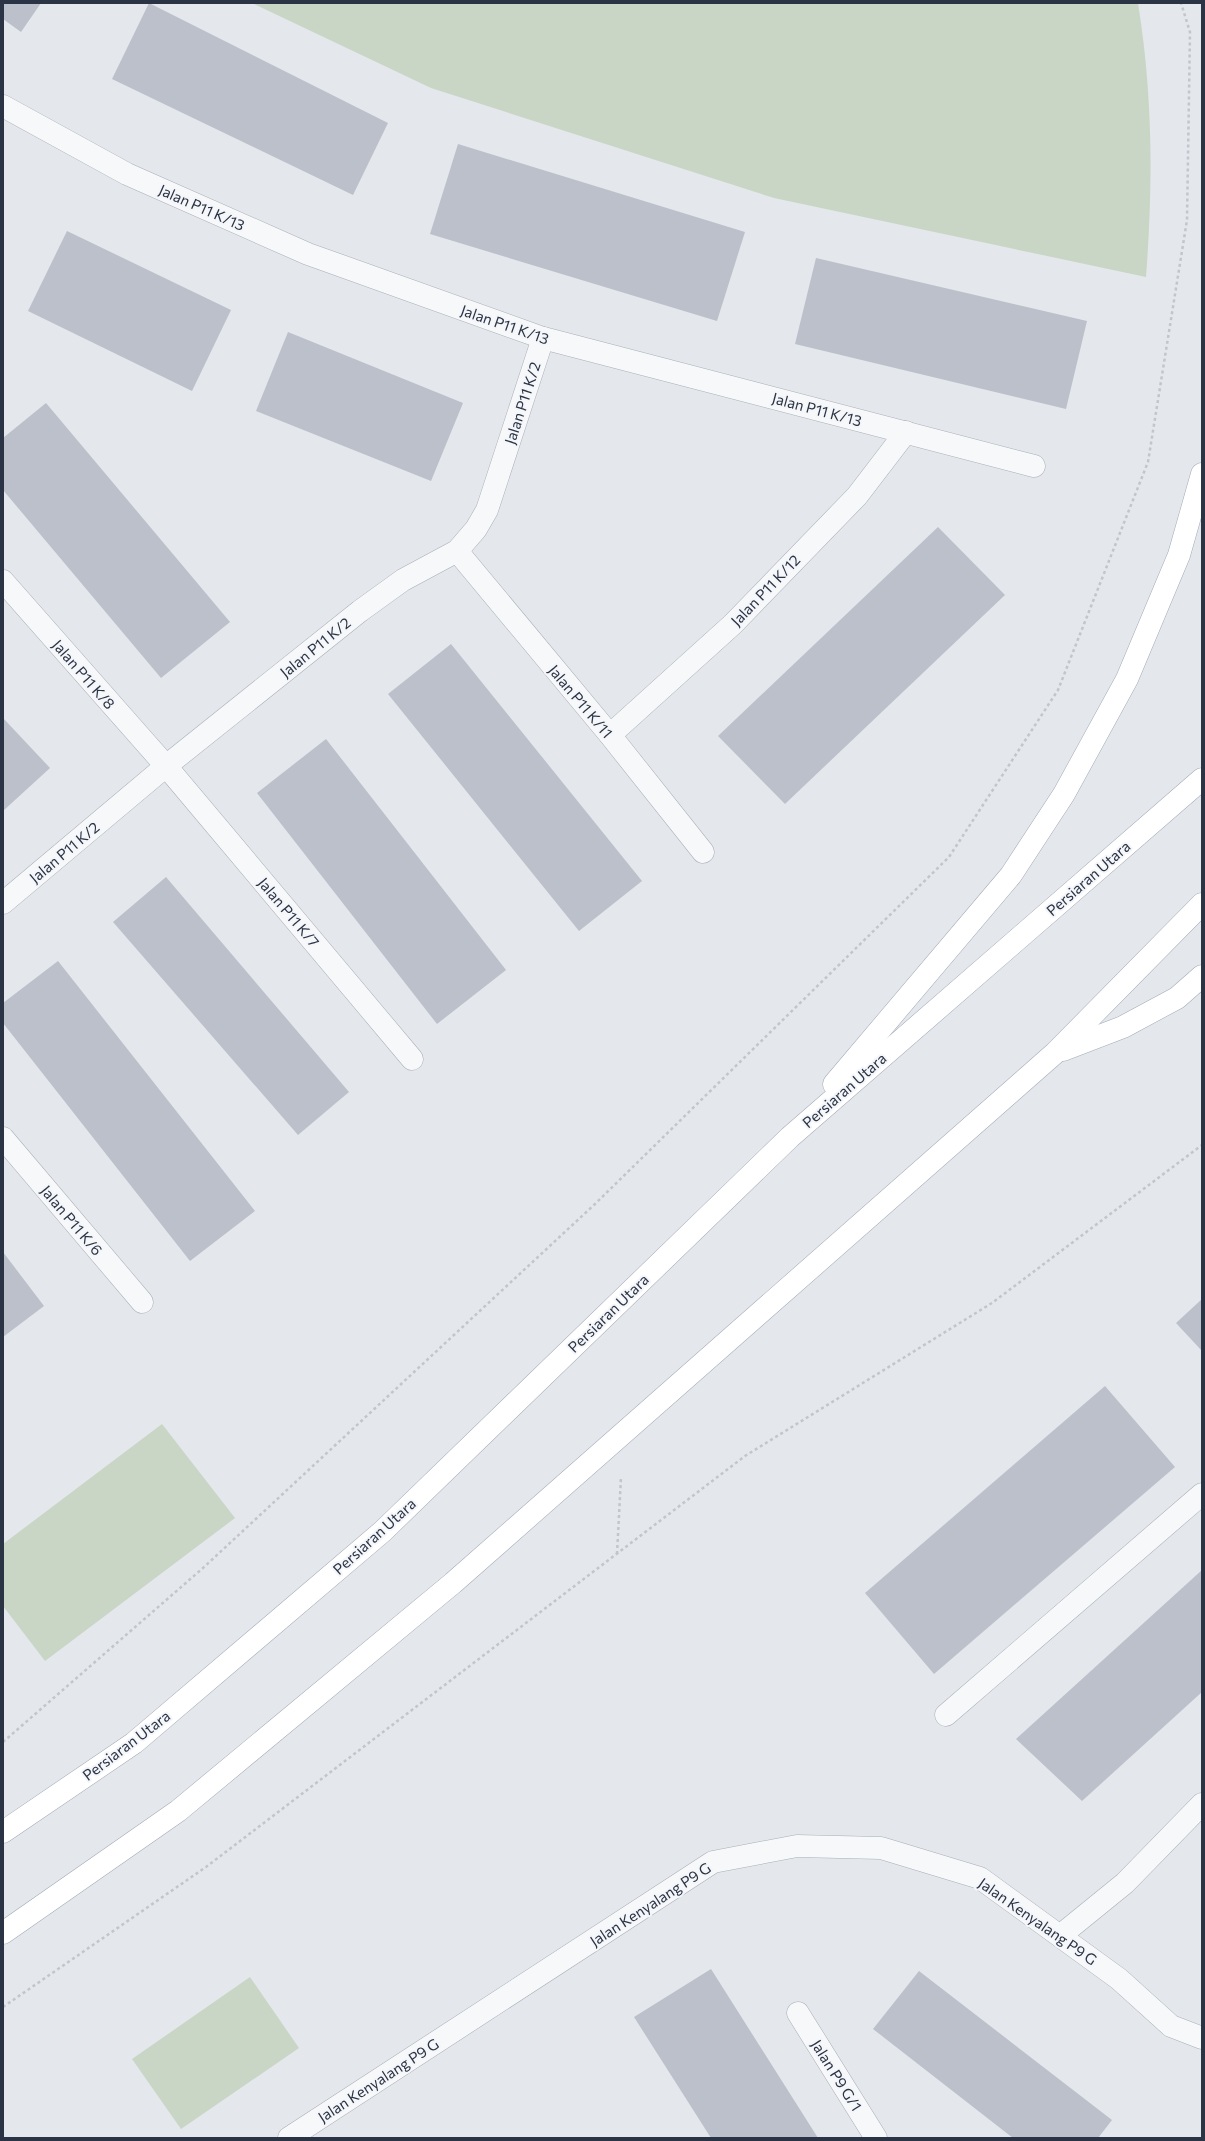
<svg xmlns="http://www.w3.org/2000/svg" width="1205" height="2141" viewBox="0 0 1205 2141" font-family="Commissioner,sans-serif">
  <style>
    .green { fill: #c9d6c5 }
    .building { fill: #bbc0ca }
    .lines { fill: none; stroke-linecap: round; stroke-linejoin: round }
    .minor-casing { stroke: #a9aeb7; stroke-width: 23 }
    .tertiary-casing { stroke: #a9aeb7; stroke-width: 23 }
    .primary-casing { stroke: #a3abb8; stroke-width: 23 }
    .path { stroke: #c2c5cb; stroke-width: 2.5; stroke-dasharray: 3 3; stroke-linecap: butt }
    .minor { stroke: #f7f8fa; stroke-width: 22 }
    .tertiary { stroke: #f7f8fa; stroke-width: 22 }
    .primary { stroke: #fff; stroke-width: 22 }
    .labels { text-anchor: middle; dominant-baseline: central; stroke-width: 4; stroke-linejoin: round; paint-order: stroke }
    .street-label { font-size: 15px; fill: #2b3445; stroke: #f4f6f9 }
  </style>
  <rect width="100%" height="100%" fill="#e4e7ec"/>
  <!-- green -->
  <g class="green">
    <path d="M252,3h886c15,93 15,181 8,274l-372,-79 -343,-110z"/>
    <path d="M162,1424l73,94 -190,143 -42,-55v-62z"/>
    <path d="M250,1977l49,71 -118,81 -49,-70z"/>
  </g>
  <!-- building -->
  <g class="building">
    <path d="M3,3h38l-20,29 -18,-13z"/>
    <path d="M149,3l239,120 -35,72 -241,-116z"/>
    <path d="M458,144l287,88 -28,89 -287,-87z"/>
    <path d="M67,231l164,79 -39,81 -164,-80z"/>
    <path d="M816,258l271,63 -21,88 -271,-65z"/>
    <path d="M288,332l175,71 -32,78 -175,-70z"/>
    <path d="M46,403l184,219 -69,56 -158,-188v-52z"/>
    <path d="M938,527l67,68 -220,209 -67,-68z"/>
    <path d="M451,644l191,237 -63,50 -191,-237z"/>
    <path d="M3,718l47,50 -47,43z"/>
    <path d="M326,739l180,231 -69,54 -180,-231z"/>
    <path d="M166,877l183,215 -51,43 -185,-213z"/>
    <path d="M58,961l197,250 -65,50 -187,-238v-20z"/>
    <path d="M3,1252l41,54 -41,31z"/>
    <path d="M1202,1299v52l-26,-28z"/>
    <path d="M1105,1386l70,81 -241,207 -69,-81z"/>
    <path d="M1202,1570v122l-120,109 -66,-62z"/>
    <path d="M711,1969l107,169h-107l-77,-121z"/>
    <path d="M919,1971l193,149 -14,18h-85l-140,-109z"/>
  </g>
  <g class="lines">
    <!-- minor casing -->
    <g class="minor-casing">
      <g id="minor">
        <path d="M3,106l124,68 181,80 235,84 491,128"/>
        <path d="M457,551l153,184 93,117"/>
        <path d="M3,581l163,185 246,293"/>
        <path d="M610,735l123,-111 124,-128 49,-64"/>
        <path d="M3,903l163,-137 194,-155 43,-31 54,-29 19,-22 11,-19 56,-172"/>
        <path d="M3,1138l139,164"/>
        <path d="M946,1715l256,-221"/>
        <path d="M1061,1935l64,-52 77,-79"/>
        <path d="M798,2013l78,125"/>
      </g>
    </g>
    <!-- tertiary casing -->
    <g class="tertiary-casing">
      <path id="tertiary" d="M289,2138l424,-276 84,-16 84,2 99,30 139,101 52,47 31,12"/>
    </g>
    <!-- primary casing -->
    <g class="primary-casing">
      <g id="primary">
        <path d="M1063,1050l60,-23 54,-29 25,-22"/>
        <path d="M834,1084l177,-209 53,-81 63,-115 52,-124 23,-81"/>
        <path d="M3,1832l131,-89 249,-212 407,-394 412,-358"/>
        <path d="M3,1933l175,-122 275,-228 602,-530 147,-149"/>
      </g>
    </g>
    <!-- path -->
    <g class="path">
      <path d="M617,1554l4,-77"/>
      <path d="M3,1742l200,-174 392,-364 354,-347 109,-167 90,-228 39,-242 3,-188 -9,-29"/>
      <path d="M3,2007l203,-140 539,-411 247,-153 210,-158"/>
    </g>
    <!-- minor -->
    <use href="#minor" class="minor"/>
    <!-- tertiary -->
    <use href="#tertiary" class="tertiary"/>
    <!-- primary -->
    <use href="#primary" class="primary"/>
  </g>
  <g class="labels">
    <!-- street labels -->
    <g class="street-label">
      <text transform="translate(202 207) rotate(24)">Jalan P11 K/13</text>
      <text transform="translate(505 324) rotate(19)">Jalan P11 K/13</text>
      <text transform="translate(522 403) rotate(-72)">Jalan P11 K/2</text>
      <text transform="translate(817 409) rotate(15)">Jalan P11 K/13</text>
      <text transform="translate(765 590) rotate(-46)">Jalan P11 K/12</text>
      <text transform="translate(315 647) rotate(-39)">Jalan P11 K/2</text>
      <text transform="translate(84 674) rotate(49)">Jalan P11 K/8</text>
      <text transform="translate(581 701) rotate(50)">Jalan P11 K/11</text>
      <text transform="translate(64 852) rotate(-40)">Jalan P11 K/2</text>
      <text transform="translate(1088 878) rotate(-41)">Persiaran Utara</text>
      <text transform="translate(289 912) rotate(50)">Jalan P11 K/7</text>
      <text transform="translate(844 1090) rotate(-41)">Persiaran Utara</text>
      <text transform="translate(72 1220) rotate(50)">Jalan P11 K/6</text>
      <text transform="translate(608 1313) rotate(-44)">Persiaran Utara</text>
      <text transform="translate(374 1536) rotate(-42)">Persiaran Utara</text>
      <text transform="translate(126 1745) rotate(-37)">Persiaran Utara</text>
      <text transform="translate(650 1904) rotate(-33)">Jalan Kenyalang P9 G</text>
      <text transform="translate(1038 1921) rotate(35)">Jalan Kenyalang P9 G</text>
      <text transform="translate(837 2075) rotate(58)">Jalan P9 G/1</text>
      <text transform="translate(378 2080) rotate(-33)">Jalan Kenyalang P9 G</text>
    </g>
  </g>
  <!-- border -->
  <rect width="1205" height="2141" fill="none" stroke="#2b3445" stroke-width="8"/>
</svg>
